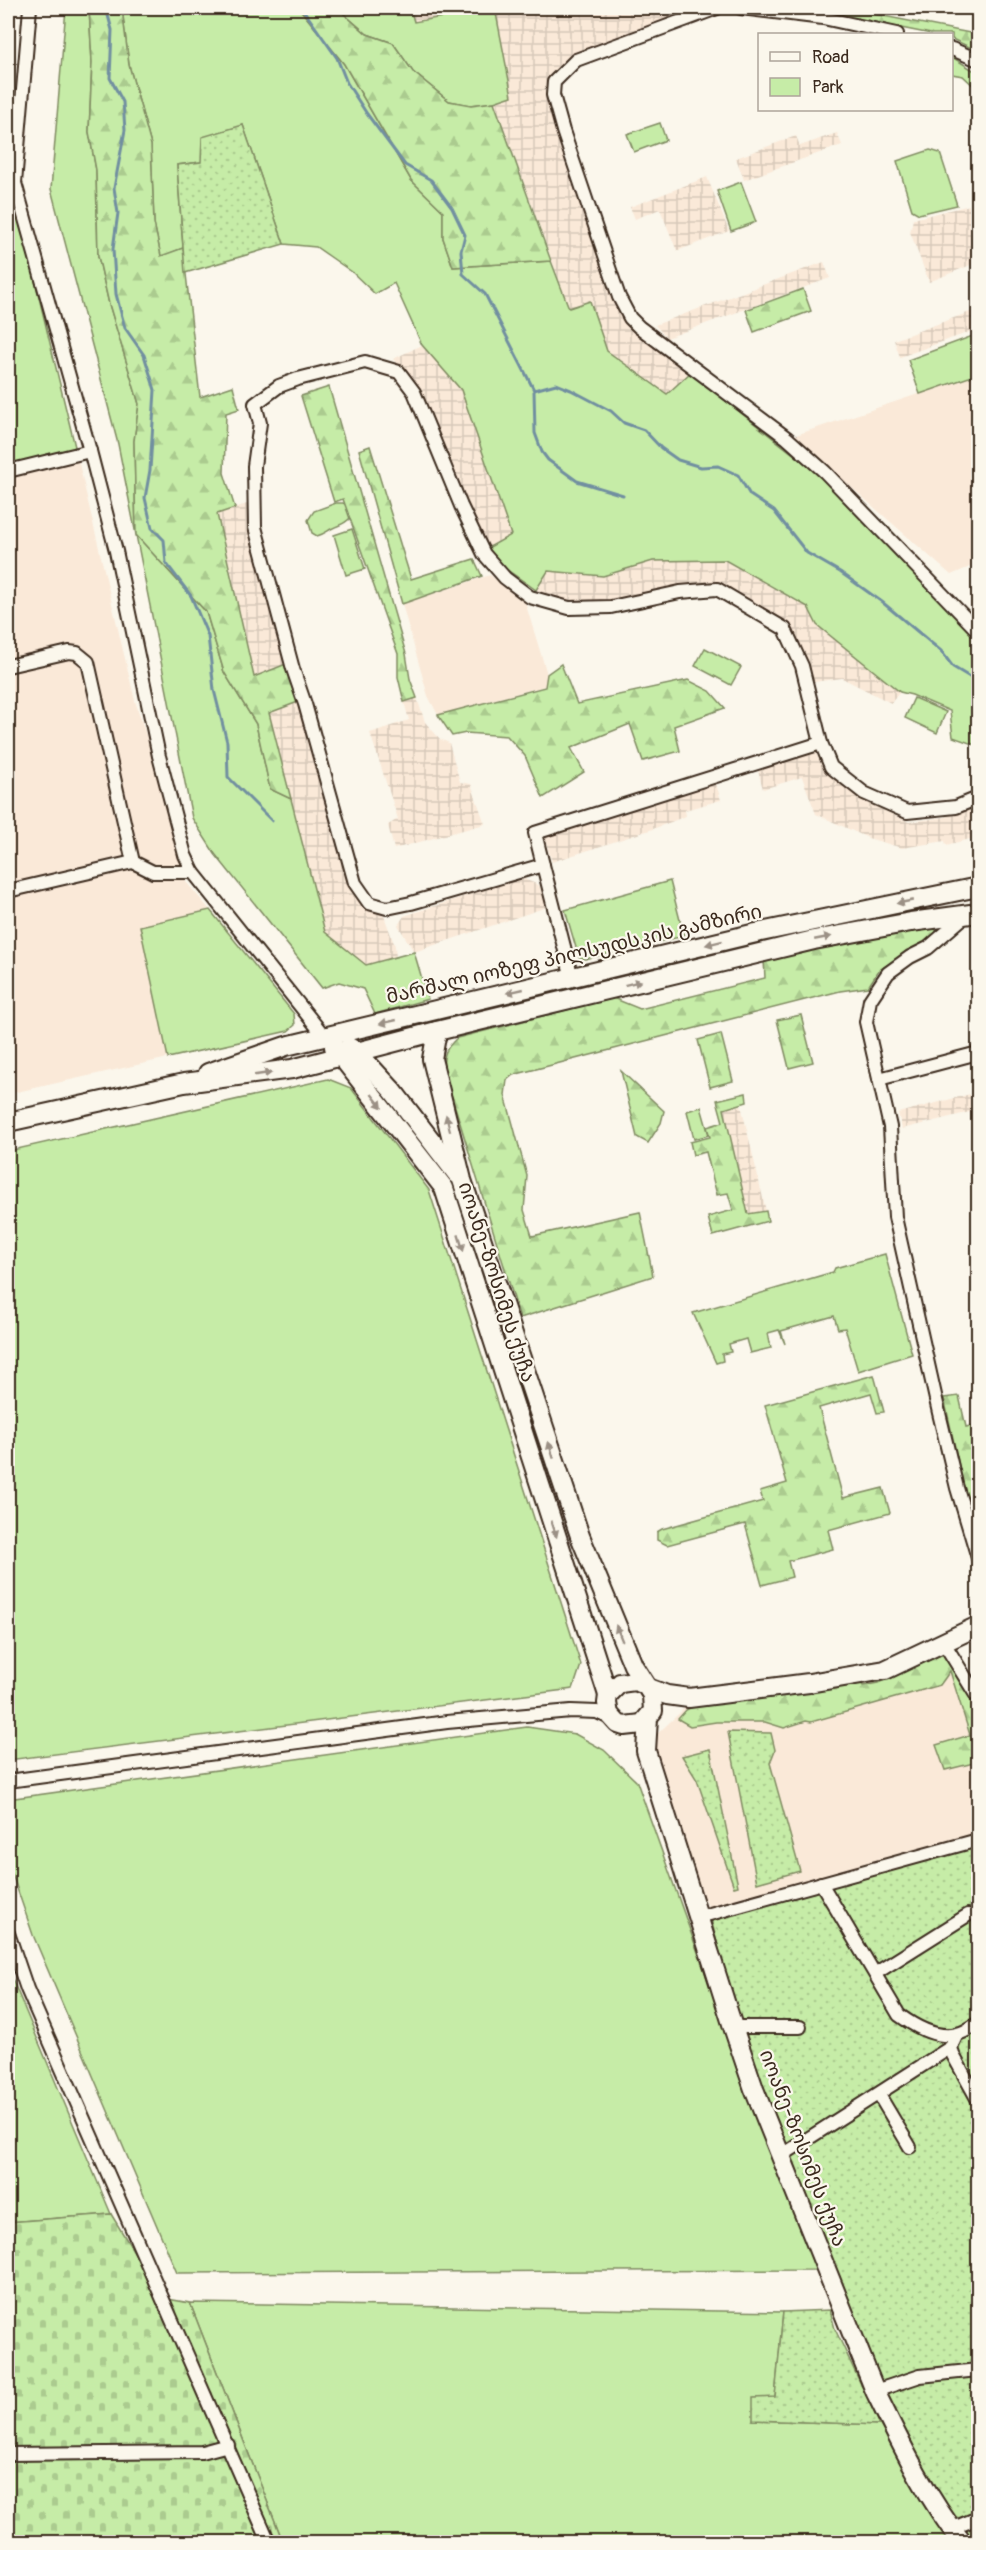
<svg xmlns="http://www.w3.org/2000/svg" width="986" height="2550" viewBox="0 0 986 2550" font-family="Pangolin,'Noto Sans Georgian',sans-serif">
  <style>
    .built { fill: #fae9d8 }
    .industrial { fill: url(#industrial-grid) }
    .green { fill: #c6eca7; stroke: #808b62; stroke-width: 1.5 }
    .forest { fill: url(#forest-firs); stroke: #808b62; stroke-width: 1.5 }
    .cemetery { fill: url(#cemetery-stones); stroke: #808b62; stroke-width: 1.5 }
    .garden { fill: url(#garden-dots); stroke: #808b62; stroke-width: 1.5 }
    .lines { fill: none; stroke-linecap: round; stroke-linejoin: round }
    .stream { stroke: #718fa0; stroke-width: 3 }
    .street-casing { stroke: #3b2a1e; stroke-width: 16 }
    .secondary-casing { stroke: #3b2a1e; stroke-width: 22 }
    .street { stroke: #fbf7ec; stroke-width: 12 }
    .secondary { stroke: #fbf7ec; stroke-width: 18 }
    .oneway { fill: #9b9085 }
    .labels { text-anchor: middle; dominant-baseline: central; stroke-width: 4.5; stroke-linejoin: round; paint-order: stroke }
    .street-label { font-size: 20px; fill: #3b2a1e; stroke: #fbf7ec }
  </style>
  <defs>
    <pattern id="industrial-grid" width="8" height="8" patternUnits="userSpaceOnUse" patternTransform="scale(1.5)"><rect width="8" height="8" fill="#fae9d8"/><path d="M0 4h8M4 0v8" fill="none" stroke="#d7c8b9"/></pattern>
    <pattern id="forest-firs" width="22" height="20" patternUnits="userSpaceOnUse" patternTransform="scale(1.5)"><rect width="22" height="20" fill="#c6eca7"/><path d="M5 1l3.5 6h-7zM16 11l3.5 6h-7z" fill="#abcb8f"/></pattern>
    <pattern id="cemetery-stones" width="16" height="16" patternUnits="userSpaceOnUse" patternTransform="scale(1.5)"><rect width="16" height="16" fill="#c6eca7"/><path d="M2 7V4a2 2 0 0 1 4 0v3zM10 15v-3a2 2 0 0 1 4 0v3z" fill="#abcb8f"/></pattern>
    <pattern id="garden-dots" width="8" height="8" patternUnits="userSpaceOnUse" patternTransform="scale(1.5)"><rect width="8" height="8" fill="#c6eca7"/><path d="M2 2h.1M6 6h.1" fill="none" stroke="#abcb8f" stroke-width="1.8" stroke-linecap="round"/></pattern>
  </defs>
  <rect width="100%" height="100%" fill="#fbf7ec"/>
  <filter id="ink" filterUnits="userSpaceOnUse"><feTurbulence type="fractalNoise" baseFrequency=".0167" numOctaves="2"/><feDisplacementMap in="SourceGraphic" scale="12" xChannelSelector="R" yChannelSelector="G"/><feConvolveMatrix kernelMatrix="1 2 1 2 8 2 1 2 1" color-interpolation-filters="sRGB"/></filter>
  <g filter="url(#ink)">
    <!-- built -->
    <g class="built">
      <path d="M978,374v206l-6,-14 -21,9 -158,-139z"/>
      <path d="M77,455l58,246 47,143 4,38 24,28 -70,16 28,132 -160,36v-623z"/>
      <path d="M490,575l35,27 22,72 -2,12 -107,29 -10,-19 -26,-92z"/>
      <path d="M940,1650l5,2 33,57v129l-270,70 -3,-10h-5l-48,-151 1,-9 35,-33z"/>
    </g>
    <!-- industrial -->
    <g class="industrial">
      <path d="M410,8h293l-126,45 -19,14 -13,23 81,233 64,50 -23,21 -60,-43 -17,-49 -21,6 -75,-206 18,-6 -98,-74z"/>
      <path d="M837,133l5,12 -98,35 -8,-22 60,-22 4,10z"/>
      <path d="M707,177l22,54 -52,20 -17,-42 -25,10 -5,-12z"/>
      <path d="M978,203v59l-49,20 -19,-50 3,-13z"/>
      <path d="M824,262l6,16 -163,60 -12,-13z"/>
      <path d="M978,309v20l-78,28 -6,-17z"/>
      <path d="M422,345l39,45 50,146 -25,13 -71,-162 -22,-28z"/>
      <path d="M247,504l10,53 29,107 -32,13 -37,-164z"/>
      <path d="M725,560l83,47 9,18 83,67 -9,11 -49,-25 -28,4 -15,-40 -10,-19 -67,-39 -24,-1 -86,19 -51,-1 -25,-11 12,-19 55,5 50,-15z"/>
      <path d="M417,698l8,24 15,17 9,4 11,39 11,2 14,40 -91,25 -6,-24 10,-6 -28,-86 39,-13 -5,-18z"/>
      <path d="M298,702l54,187 9,16 23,11 11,30 1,11 -30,8 -41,-33 -56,-219z"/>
      <path d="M814,748l8,18 39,34 48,22 36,-5 33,-11v31l-32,8 -1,-4 -43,7 -34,-10 -52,-24 -14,-37 -39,12 -6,-22z"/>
      <path d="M715,781l6,19 -36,10 1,6 -33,13 -101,33 -8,-26z"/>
      <path d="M521,878l18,7 8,22 -133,45 -16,-27 6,-9z"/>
      <path d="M978,1092v18l-76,19 -4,-16z"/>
      <path d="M741,1105l25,106 -18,4 -24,-106z"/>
    </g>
    <!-- green -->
    <g class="green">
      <path d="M66,8h23l3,54 -3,70 7,38 2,86 11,48 30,100 -5,37 2,94 70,77 18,60 32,52 14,65 21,10 34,133 41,33 48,-13 14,47 -53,15 -12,-25 -24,-7 -17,6 -107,-134 -23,-36 -74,-374 -67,-255z"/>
      <path d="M122,8h177l45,56 67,116 32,31v27l10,29 98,-6 18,47 21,-7 17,50 60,43 23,-21 139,109 149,158v106l-25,-9 -3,-26 -38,-16 -12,-3 -83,-67 -9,-18 -83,-47 -72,1 -50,15 -55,-5 -12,19 -30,-21 -20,-20 25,-14 -50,-145 -39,-45 -28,-62 -19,11 -23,-22 -36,-25 -32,-3 -41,-119 -42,37 -24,3 6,83 -22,9 -7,-34 -3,-78 -22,-80z"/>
      <path d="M337,8h73l4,14 81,-14 17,88 -18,6 -23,3 -22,-4 -36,-29 -20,-29 -26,-9z"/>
      <path d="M952,57l26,16v17l-15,-14 -11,-2z"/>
      <path d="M660,123l6,17 -32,12 -7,-18z"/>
      <path d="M930,150l10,3 17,52 -38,9 -7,-4 -15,-49z"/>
      <path d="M8,169l69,286 -69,16z"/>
      <path d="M741,182l15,40 -25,9 -14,-40z"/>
      <path d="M978,334v40l-58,20 -12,-34z"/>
      <path d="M336,503h7l8,4 2,8c-10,11 -11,8 -22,14 -5,3 -7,5 -14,7l-5,-3 -4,-13 6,-9z"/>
      <path d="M352,529l13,40 -19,6 -12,-40z"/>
      <path d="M705,648l36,19 -10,18 -36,-19z"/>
      <path d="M914,698l32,14 -9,21 -32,-15z"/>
      <path d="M670,881l14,55 -99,23 -6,-1 -14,-48z"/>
      <path d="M210,910l84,104 1,11 -7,6 -120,27 -28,-132z"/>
      <path d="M771,937l1,5 -181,44 -1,-5z"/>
      <path d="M328,1079l23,9 78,102 152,475 -8,24 -565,71v-609z"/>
      <path d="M701,1107l8,28 -15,4 -7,-28z"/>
      <path d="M885,1254l27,100 -54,17 -13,-43 -7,1 -4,-13 -53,15 4,13 -6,-14 -11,3 3,15 -21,5 -4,-14 -17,5 2,8 -9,2 1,7 -7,2 -23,-50 140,-41 2,-4z"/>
      <path d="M527,1727l48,7 29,16 33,32 123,344 31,74 25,70 -639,3 -144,-338 -25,-73v-63z"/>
      <path d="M8,1969l103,245 -103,8z"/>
      <path d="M190,2303l593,9 -8,86 -22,22 127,5 64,109 8,8h-669z"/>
    </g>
    <!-- forest -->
    <g class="forest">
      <path d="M89,8h33l7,57 22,80 3,78 7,33 22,-8 17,149 33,-11 6,23 -13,4 -2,60 11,35 -18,6 37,163 32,-13 12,38 -29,11 22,86 -21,-10 -14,-65 -32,-52 -18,-60 -70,-77 -2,-94 5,-37 -30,-100 -11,-48 -2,-86 -7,-38 3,-70z"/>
      <path d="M299,8h38l30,26 26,9 20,29 36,29 22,4 23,-3 57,159 -98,6 -10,-29v-27l-32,-31 -67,-116z"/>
      <path d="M801,8h42l132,26 3,-2v19l-26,-12v-5h-21z"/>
      <path d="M803,289l8,22 -57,21 -8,-22z"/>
      <path d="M329,387l77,267 4,25 7,19 -13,4 -6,-25v-23l-55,-155 -9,3 -33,-106z"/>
      <path d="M370,446l41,133 63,-20 8,17 -80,28 -43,-154z"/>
      <path d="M561,664l16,40 111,-24 22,11 15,17 -51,18 6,25 -37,10 -13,-37 -59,24 13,24 -41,26 -18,-42 -18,-20 -41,-3 -14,3 -14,-21 107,-28 2,-13z"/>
      <path d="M935,928l2,5 -3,4 -55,33 -11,17 -28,4 -327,84 -6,5 -2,15 22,81 -3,34 8,26 108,-24 13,64 -133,42 -76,-247c-2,-16 2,-23 13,-33l156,-40 27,11 125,-31 -1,-18 72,-18z"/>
      <path d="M801,1015l12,47 -24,6 -12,-48z"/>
      <path d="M721,1034l12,47 -23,6 -12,-47z"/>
      <path d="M621,1071l43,40 -3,12 -13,20 -11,-6z"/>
      <path d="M746,1093l1,9 -23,7 24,105 18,-3 2,10 -55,15 -5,-19 25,-7 -5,-17 -11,2 -11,-43 -13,3 -3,-13 20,-5 -3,-10 16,-5 -6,-22z"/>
      <path d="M874,1375l10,37 -7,1 -6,-20 -52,15 24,90 40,-10 7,25 -62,17 5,19 -45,12 4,16 -30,8 -17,-61 -78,21 -10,-5v-8l5,-3 101,-28 -3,-10 27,-8 -22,-78z"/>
      <path d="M959,1396l7,31 12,-3v80l-10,2 -24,-108z"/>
      <path d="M945,1653l33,57v52l-33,8 -9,-25 34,-10 -20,-64 -10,14 -129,37 -5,-1 -22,7 -19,-6h-49l-26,4 -12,-7 8,-9 8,-4 165,-25 4,5 15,-3z"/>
    </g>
    <!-- cemetery -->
    <path class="cemetery" d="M111,2214l51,84 28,5 93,239h-275v-320z"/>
    <!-- garden -->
    <g class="garden">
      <path d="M243,125l41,119 -99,29 -8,-108 24,-3 1,-25z"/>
      <path d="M728,1732l43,1 4,17 -5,13 30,108 -43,12z"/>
      <path d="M710,1749l28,137 -4,1 -37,-107 -15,-24z"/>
      <path d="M978,1838v179l-4,3 4,8v337l-95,18 -9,-3 -131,-340 -35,-132z"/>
      <path d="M830,2310l5,19 45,96 -127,-5v-22l22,-1 8,-85z"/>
      <path d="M978,2370v172h-16l-87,-151z"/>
    </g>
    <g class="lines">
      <!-- stream -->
      <g class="stream">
        <path d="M106,8l6,22 -2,48 13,24 2,28 -11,58 4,25 -5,36 3,45 9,34 19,27 11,35 -5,80 -5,28 7,30 12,12 2,23 25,33 17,40 6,54 13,52 1,35 44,44"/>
        <path d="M302,8l35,50 10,25 20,31 38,51 26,15 21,28 13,27 -4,16 2,23 22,20 49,96 1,43 7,19 6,8 29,21 46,14"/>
        <path d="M534,390l22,-6 15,6 40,21 13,12 20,7 17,18 17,12 23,7 17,-1 20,9 12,20 24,16 33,42 33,19 42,30 59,49 12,16 25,15"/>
      </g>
      <!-- street casing -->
      <g class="street-casing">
        <g id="street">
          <path d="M30,8l-15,175 75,268 26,100 43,205 26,99 8,17 132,165"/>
          <path d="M717,8l-141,52 -22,22 -1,13 10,36 56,166 11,21 9,9 148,111 38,34 153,159"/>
          <path d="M741,8l82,10 74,16"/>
          <path d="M952,49l26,11"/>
          <path d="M8,471l82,-20"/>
          <path d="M8,666l61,-14 8,1 11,9 45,200"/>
          <path d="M543,865l-8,-32 286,-90"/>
          <path d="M8,891l125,-29 20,10h40"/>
          <path d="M965,916l-37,32 -18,9 -22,16 -18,27 -4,22 24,105 5,90 44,196 18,75 21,70"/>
          <path d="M572,978l-29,-113 -132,38 -24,5 -18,-5 -14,-20 -50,-179 -12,-35 -38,-142 -1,-61 6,-43 -5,-19 24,-18 19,-7 67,-17 34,10 15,20 47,114 23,48 21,24 25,19 39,11 42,-1 69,-15 37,-3 68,40 17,37 19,77 10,24 33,26 43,19 49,-5 22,-9"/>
          <path d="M879,1079l99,-26"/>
          <path d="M944,1643l34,55"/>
          <path d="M8,1781l439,-59 124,-11 26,1 15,7"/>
          <path d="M821,1883l78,132c15,11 38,24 58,19 7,-1 15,-7 21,-11"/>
          <path d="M699,1917l279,-77"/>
          <path d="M8,1933l19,56 242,553"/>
          <path d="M876,1973l92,-58"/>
          <path d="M733,2027h67"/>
          <path d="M951,2047l2,8 25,45"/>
          <path d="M879,2095l31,52"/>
          <path d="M781,2156l170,-109 6,-13"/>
          <path d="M875,2391l45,-15 58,-6"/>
          <path d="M8,2454l194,-2 26,-7"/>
          <path d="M951,2529l27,-11"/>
        </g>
      </g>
      <!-- secondary casing -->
      <g class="secondary-casing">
        <g id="secondary">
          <path d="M437,1031l-5,28 30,121 118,356 53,129 19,30 1,16 -11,13 -18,2 -6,-2 -9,-10 -2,-11 1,-8 12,-12 15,-2 10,4"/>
          <path d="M334,1047l110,141 164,507"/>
          <path d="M349,1047l7,4 37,40 64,83"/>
          <path d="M208,1073l78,-27 470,-113 222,-46"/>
          <path d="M8,1122l176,-39 108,-14 145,-38 377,-91 97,-18 67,-9"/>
          <path d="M648,1688l19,7 22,3 120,-15 76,-13 93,-44"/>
          <path d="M648,1718l-2,33 87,276 21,62 121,302c25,51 52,108 87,151"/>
        </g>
      </g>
      <!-- street -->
      <use href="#street" class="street"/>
      <!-- secondary -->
      <use href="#secondary" class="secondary"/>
    </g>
    <!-- one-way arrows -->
    <defs><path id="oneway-solid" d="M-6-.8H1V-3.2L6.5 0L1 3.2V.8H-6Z" transform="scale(1.5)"/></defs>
    <g class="oneway">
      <use href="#oneway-solid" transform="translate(905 902) rotate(169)"/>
      <use href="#oneway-solid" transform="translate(823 938) rotate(-11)"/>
      <use href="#oneway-solid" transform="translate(714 943) rotate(166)"/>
      <use href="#oneway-solid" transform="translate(633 983) rotate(-14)"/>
      <use href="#oneway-solid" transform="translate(515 991) rotate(167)"/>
      <use href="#oneway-solid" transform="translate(388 1022) rotate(167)"/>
      <use href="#oneway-solid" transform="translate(263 1074) rotate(-8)"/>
      <use href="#oneway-solid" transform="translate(377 1101) rotate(52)"/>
      <use href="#oneway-solid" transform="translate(448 1123) rotate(-104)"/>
      <use href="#oneway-solid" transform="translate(461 1243) rotate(73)"/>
      <use href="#oneway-solid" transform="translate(551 1450) rotate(-108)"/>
      <use href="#oneway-solid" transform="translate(554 1529) rotate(72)"/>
      <use href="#oneway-solid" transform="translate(619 1633) rotate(-112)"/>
    </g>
  </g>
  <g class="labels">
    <!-- street labels -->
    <g class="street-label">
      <text transform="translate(574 954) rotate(-13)">მარშალ იოზეფ პილსუდსკის გამზირი</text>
      <text transform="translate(497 1282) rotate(72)">იოანე-ზოსიმეს ქუჩა</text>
      <text transform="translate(803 2148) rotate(69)">იოანე-ზოსიმეს ქუჩა</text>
    </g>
  </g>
  <!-- margin -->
  <rect width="986" height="2550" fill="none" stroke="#fbf7ec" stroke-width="30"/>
  <rect x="15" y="15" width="956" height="2520" fill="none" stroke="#3b2a1e" stroke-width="2" filter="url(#ink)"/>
  <!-- legend -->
  <rect x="758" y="33" width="195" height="78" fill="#fbf7ec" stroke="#aea59a" stroke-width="1.5"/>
  <rect x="770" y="52" width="30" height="9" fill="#fbf7ec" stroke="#aea59a" stroke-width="1.5"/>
  <text x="812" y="63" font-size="18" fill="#3b2a1e">Road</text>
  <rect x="770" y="78" width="30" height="18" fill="#c6eca7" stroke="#aea59a" stroke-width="1.5"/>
  <text x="812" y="93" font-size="18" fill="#3b2a1e">Park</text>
</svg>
